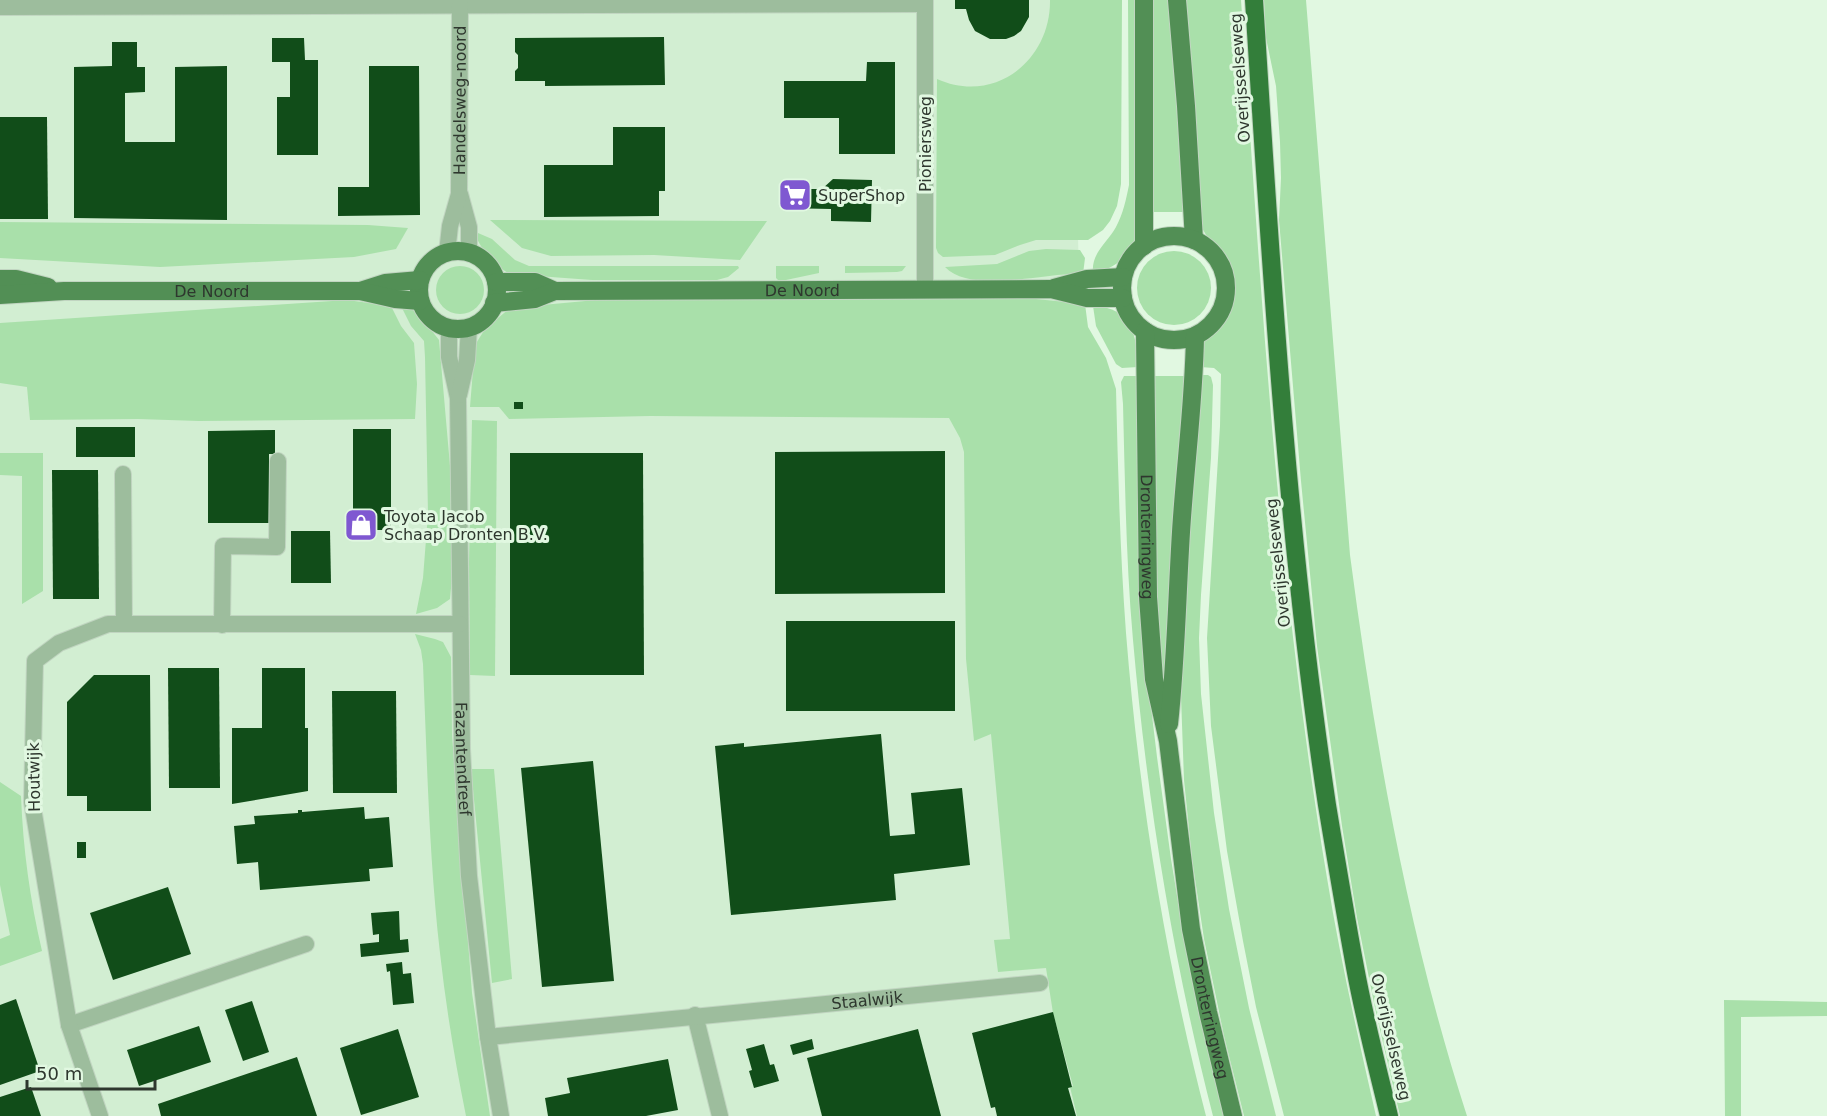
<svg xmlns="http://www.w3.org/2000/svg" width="1827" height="1116" viewBox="0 0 1827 1116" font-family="'DejaVu Sans',sans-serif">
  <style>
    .built { fill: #d2eed2 }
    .green { fill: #a9e0aa }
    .building { fill: #114d19 }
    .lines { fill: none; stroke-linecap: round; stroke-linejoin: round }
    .minor-casing { stroke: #c1d5c1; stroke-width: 18 }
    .major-casing { stroke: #c1d5c1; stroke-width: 20 }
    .highway-casing { stroke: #c1d5c1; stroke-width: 20 }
    .minor { stroke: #9dbd9d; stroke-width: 16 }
    .major { stroke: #528f55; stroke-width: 18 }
    .highway { stroke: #337e3a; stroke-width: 18 }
    .labels { text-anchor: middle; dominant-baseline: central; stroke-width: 6; stroke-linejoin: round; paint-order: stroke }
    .street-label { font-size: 16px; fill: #2e372e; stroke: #e1f8e1 }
    .poi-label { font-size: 16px; fill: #2e372e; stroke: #e1f8e1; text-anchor: start }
  </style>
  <rect width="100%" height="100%" fill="#e1f8e1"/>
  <!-- built -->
  <path class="built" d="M0,0h1097l-20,200 5,185 101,731h-1183z"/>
  <!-- green -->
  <g class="green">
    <path d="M1050,0h72l-1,184 -4,22 -7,15 -7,9 -15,10h-52l-16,5 -25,10 -52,2 -5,-4 -2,-5 1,-169c58,26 114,-19 113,-79z"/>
    <path d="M1128,0h10l-2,238c-9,21 -22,31 -43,35 -2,-20 14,-30 23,-46 7,-13 10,-27 13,-42z"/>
    <path d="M1150,0h21l15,212h-36z"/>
    <path d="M1183,0h58c20,293 37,588 86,878 13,80 31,159 49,238h-92l-28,-109 -13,-66 -16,-90 -16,-125 -4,-88 13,-212 1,-52 -7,-6 -14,-1c1,-7 1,-16 3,-23 3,-7 11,-13 15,-19 14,-16 18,-37 11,-57 -5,-17 -22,-26 -28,-43z"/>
    <path d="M1264,0h42l44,555c25,190 58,379 117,561h-67l-25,-108 -18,-90 -15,-92 -25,-180 -16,-165 -22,-261 2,-42 -1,-36 -4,-56 -10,-48z"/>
    <path d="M490,220l277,1 -27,39 -86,-5 -103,1 -29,-8z"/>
    <path d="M0,222l368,3 40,3 -12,21 -42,8 -194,10 -160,-9z"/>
    <path d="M478,233l14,6 23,21 14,6h209l1,2 -11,9 -11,3h-125l-82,-6c-14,-7 -29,-24 -34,-38z"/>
    <path d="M1046,249l34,1 5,8 -2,16c-36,-2 -111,21 -138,-7l52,-3 32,-13z"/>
    <circle cx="1174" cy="288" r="37"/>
    <path d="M776,266h43v7l-33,7h-8l-2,-2z"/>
    <path d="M845,266h61l-4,5 -5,1 -52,1z"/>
    <circle cx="460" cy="290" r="24"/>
    <path d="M1026,298l59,6 3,23 18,31 10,31c2,81 4,163 10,244 13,163 39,325 80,483h-129l-7,-29 3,-1 -20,-73 -7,-45 -48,4 -4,-32 16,-1 -19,-205 -17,7 -8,-82 -2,-207 -4,-14 -11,-20 -299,-2 -141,3 -10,-12h-29l5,-62 10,-16 25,-21 97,-9z"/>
    <path d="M347,300l44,6 10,20 13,17 3,41 -2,35 -216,2 -61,-2 -108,1 -3,-33 -27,-4v-60z"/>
    <path d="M401,306h8l12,11 18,23 11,126 3,100 -3,33 -13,9 -21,6 7,-36 5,-64 -3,-157 -1,-16 -13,-15z"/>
    <path d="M1093,306c40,2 43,28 45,61l-16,1 -6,-4 -20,-38z"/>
    <path d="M1200,375h8l3,2 2,8 -2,73 -10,137 -2,43 2,56 13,119 15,96 20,99 27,108h-32l-20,-80 -20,-97 -12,-80 -8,-79 -4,-111z"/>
    <path d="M1124,376h14l13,331 6,50 14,102 16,97 37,160h-11c-40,-156 -66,-315 -80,-476 -7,-78 -8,-157 -10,-236l-2,-22z"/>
    <path d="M1150,376h37l-19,306h-7l-6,-60z"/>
    <path d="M472,420l25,1 -2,255 -25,-1 -1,-113z"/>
    <path d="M0,453h43v138l-21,13v-128l-22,-1z"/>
    <path d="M415,634l20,5 8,3 8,15 1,78 20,258 18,123h-24c-11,-54 -20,-109 -26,-163 -11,-96 -13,-193 -17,-289l-2,-14z"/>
    <path d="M471,769h23l18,210 -20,4z"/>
    <path d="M0,782l21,14c2,53 9,104 21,155l-42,15v-27l10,-4 -10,-50z"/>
    <path d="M1724,1000l103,2v14l-86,1v99h-16z"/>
  </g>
  <!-- building -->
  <g class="building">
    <path d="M955,0h74v17l-8,14 -7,5 -8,3h-16l-15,-8 -6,-11 -3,-11h-11z"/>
    <path d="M664,37l1,48 -120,1v-5h-30v-10l3,-3v-13l-3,-3v-14z"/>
    <path d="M272,38h32l1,22h13v95h-41v-58h13v-35h-18z"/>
    <path d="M112,42h25v25h8v25l-20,1v49h50v-75l52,-1v154l-153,-2v-151l38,-1z"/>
    <path d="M867,62h28v92h-56v-36h-55v-37h82z"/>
    <path d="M369,66h50l1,149 -82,1v-29h31z"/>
    <path d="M0,117h47l1,102h-48z"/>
    <path d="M613,127h52v64h-6v25l-115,1v-52h69z"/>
    <path d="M833,179l39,1 -1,42 -40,-1v-12l-48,-1 1,-27h25l-2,2 2,6h13z"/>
    <rect x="514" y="402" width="9" height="7"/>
    <rect x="76" y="427" width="59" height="30"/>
    <rect x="353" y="429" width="38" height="101"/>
    <path d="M275,430v24h-6v69h-61v-92z"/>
    <path d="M945,451v142l-170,1v-142z"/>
    <path d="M510,453h133l1,222h-134z"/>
    <path d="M52,470h46l1,129h-46z"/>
    <path d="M291,531h39l1,52h-40z"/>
    <rect x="786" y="621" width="169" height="90"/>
    <path d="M168,668h51l1,120h-51z"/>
    <path d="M262,668h43v60h3v63l-76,13v-76h30z"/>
    <path d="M94,675h56l1,136h-64v-15h-20v-94z"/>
    <path d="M332,691h64l1,102h-64z"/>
    <path d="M881,734l9,102 25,-2 -4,-41 51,-5 8,77 -76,9 2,26 -165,15 -16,-169 29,-3v4z"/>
    <path d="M593,761l21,220 -72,6 -21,-219z"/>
    <path d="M364,807l1,12 24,-2 4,50 -24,2 1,12 -110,9 -2,-28 -21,2 -3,-38 21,-2 -1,-8 44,-3v-3h4v2z"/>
    <rect x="77" y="842" width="9" height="16"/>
    <path d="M168,887l23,67 -78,26 -23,-67z"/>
    <path d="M399,911l1,29 8,-1 1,13 -48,5 -1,-13 19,-2v-8l-6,1 -2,-22z"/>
    <path d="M402,962l1,12 8,-1 3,30 -21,2 -3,-34 -3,1 -1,-8z"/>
    <path d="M16,999l24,72 -40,14v-80z"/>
    <path d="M252,1001l17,51 -26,9 -18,-51z"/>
    <path d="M1053,1012l19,75 -4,1 8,28h-79l-2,-9 -4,1 -19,-75z"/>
    <path d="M199,1026l12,36 -72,24 -12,-36z"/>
    <path d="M398,1029l21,68 -58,18 -21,-67z"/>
    <path d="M918,1029l23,87h-119l-15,-58z"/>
    <path d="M812,1039l2,10 -21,6 -3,-10z"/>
    <path d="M764,1044l6,21 4,-1 5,17 -25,7 -5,-17 3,-1 -6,-21z"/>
    <path d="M297,1057l20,59h-156l-3,-12z"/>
    <path d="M668,1059l10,51 -32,6h-98l-3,-18 25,-5 -3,-15z"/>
    <path d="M31,1087l10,29h-41v-19z"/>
  </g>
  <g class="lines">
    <!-- minor casing -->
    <g class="minor-casing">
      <g id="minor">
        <path d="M0,7l925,-3"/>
        <path d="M460,194l9,33v26"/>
        <path id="s1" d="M447,253l3,-27 9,-32 1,-189"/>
        <path d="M925,289v-289"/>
        <path id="s2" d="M449,328v29l9,41 4,351 7,127 19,161 13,79"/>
        <path d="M459,395l8,-35 2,-33"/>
        <path d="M123,474l1,150"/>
        <path d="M222,625l1,-79 54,1 1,-86"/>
        <path d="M695,1015l25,101"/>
        <path d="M69,1025l237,-81"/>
        <path id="s3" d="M488,1037l552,-54"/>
        <path d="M100,1116l-31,-91 -37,-223 3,-141 24,-18 49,-19h352"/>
      </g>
    </g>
    <!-- major casing -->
    <g class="major-casing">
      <g id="major">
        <path d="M1177,0l9,106 8,134"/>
        <circle cx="1174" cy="288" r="52"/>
        <path d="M1144,246v-246"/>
        <circle cx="458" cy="290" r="39"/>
        <path d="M0,279h16l32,8"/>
        <path d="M496,282h39l20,9"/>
        <path d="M1054,288l33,-9 36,-2"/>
        <path d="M360,291l25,-8 35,-3"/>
        <path id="s4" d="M0,295l64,-4h296l35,8 25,2"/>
        <path id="s5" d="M494,303l41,-4 20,-8 496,-2 36,9h36"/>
        <path id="s6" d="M1145,331l3,266 6,82 14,62 23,188 17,83 25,104"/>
        <path d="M1169,724c7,-64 8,-128 12,-192 4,-65 13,-130 14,-196"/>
      </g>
    </g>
    <!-- highway casing -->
    <g class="highway-casing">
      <path id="highway" d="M1254,0c17,269 33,539 73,805 9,54 18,108 28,162 9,50 22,99 34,149"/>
    </g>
    <!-- minor -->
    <use href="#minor" class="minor"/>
    <!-- major -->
    <use href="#major" class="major"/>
    <!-- highway -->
    <use href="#highway" class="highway"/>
  </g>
  <!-- icons -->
  <defs>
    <g id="supermarket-square" transform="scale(1.725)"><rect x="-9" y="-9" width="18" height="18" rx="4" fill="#7f58d1" stroke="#e1f8e1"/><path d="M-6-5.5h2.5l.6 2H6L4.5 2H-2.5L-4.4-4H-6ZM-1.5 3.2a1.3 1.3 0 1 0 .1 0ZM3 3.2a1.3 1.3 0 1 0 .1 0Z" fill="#fff"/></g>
    <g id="shop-square" transform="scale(1.725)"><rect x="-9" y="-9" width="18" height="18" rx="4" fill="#7f58d1" stroke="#e1f8e1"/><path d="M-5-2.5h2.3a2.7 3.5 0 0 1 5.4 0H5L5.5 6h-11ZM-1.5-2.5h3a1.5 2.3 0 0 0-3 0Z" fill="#fff"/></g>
  </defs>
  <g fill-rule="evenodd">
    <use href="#supermarket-square" x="795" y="195"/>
    <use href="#shop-square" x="361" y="525"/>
  </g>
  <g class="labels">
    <!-- street labels -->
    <g class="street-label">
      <text transform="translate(1240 78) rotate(-94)">Overijsselseweg</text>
      <text stroke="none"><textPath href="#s1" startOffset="154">Handelsweg-noord</textPath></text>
      <text transform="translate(925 144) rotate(-90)">Pioniersweg</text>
      <text stroke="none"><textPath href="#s5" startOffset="310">De Noord</textPath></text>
      <text stroke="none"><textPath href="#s4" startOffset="212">De Noord</textPath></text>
      <text stroke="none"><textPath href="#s6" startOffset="206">Dronterringweg</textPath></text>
      <text transform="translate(1278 563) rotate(-96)">Overijsselseweg</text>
      <text stroke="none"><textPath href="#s2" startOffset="432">Fazantendreef</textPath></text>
      <text transform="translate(34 777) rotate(-91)">Houtwijk</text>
      <text stroke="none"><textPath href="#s3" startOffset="381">Staalwijk</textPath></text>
      <text stroke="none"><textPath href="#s6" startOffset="692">Dronterringweg</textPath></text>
      <text transform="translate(1391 1037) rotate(77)">Overijsselseweg</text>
    </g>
    <!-- poi labels -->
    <g class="poi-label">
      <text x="818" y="195">SuperShop</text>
      <text x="384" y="516">Toyota Jacob<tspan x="384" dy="18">Schaap Dronten B.V.</tspan></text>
    </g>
  </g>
  <!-- scale -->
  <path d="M27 1080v9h128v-9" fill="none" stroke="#2e372e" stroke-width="3"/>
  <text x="36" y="1080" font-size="18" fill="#2e372e" stroke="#e1f8e1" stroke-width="4.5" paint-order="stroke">50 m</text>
</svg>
